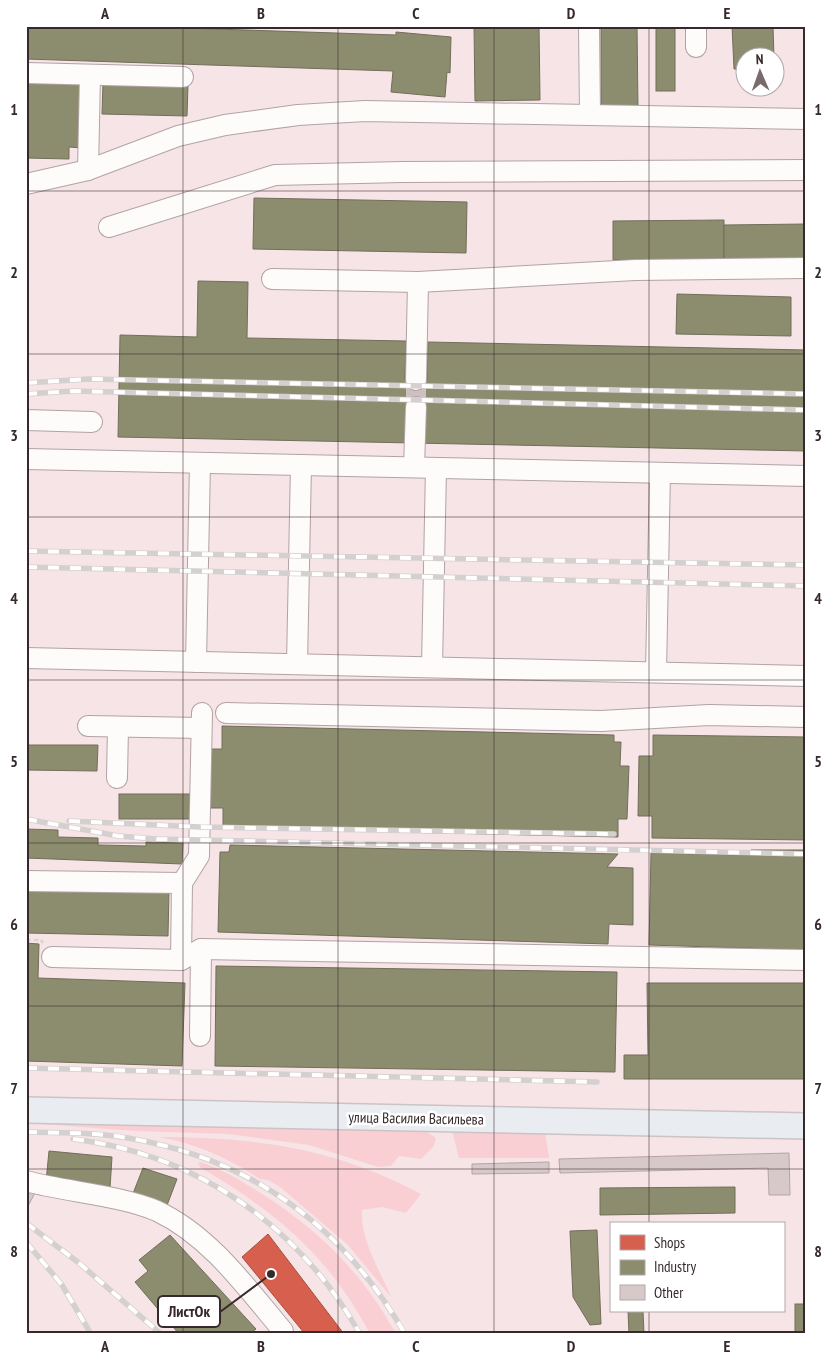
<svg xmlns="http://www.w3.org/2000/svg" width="832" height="1360" viewBox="0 0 832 1360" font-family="'PT Sans Narrow',sans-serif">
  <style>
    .green { fill: #facfd4 }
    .shops { fill: #d6604d; stroke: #a65043 }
    .industry { fill: #8c8c6e; stroke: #726e5a }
    .building { fill: #d7c8ca; stroke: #b3a5a7 }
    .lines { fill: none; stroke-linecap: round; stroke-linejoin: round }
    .minor-tunnel { stroke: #d0bfc1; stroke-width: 20; stroke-dasharray: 20 10; stroke-linecap: butt }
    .minor-casing { stroke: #b1a3a5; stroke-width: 22 }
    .major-casing { stroke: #ccc3c4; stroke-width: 28 }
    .path { stroke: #d9d3d4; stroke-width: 2.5; stroke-dasharray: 5 2.5; stroke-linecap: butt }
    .minor { stroke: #fefbfb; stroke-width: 20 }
    .major { stroke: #e9ecf0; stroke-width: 25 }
    .rail-casing { stroke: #d4d0d0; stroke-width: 5.5 }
    .rail { stroke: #fff; stroke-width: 4; stroke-dasharray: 11; stroke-linecap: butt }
    .grid { fill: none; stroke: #36292b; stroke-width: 1; stroke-opacity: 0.55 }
    .labels { text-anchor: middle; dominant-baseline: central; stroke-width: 5; stroke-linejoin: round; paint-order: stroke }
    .street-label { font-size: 15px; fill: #36292b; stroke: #fff }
    .leader { fill: none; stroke: #36292b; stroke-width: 2 }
    .callout-dot { fill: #36292b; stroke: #fff; stroke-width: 2 }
    .callout { fill: #fff; stroke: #36292b; stroke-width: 2 }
    .callout-label { font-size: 16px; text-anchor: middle; font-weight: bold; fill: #36292b }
    .neatline { fill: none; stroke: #36292b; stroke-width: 2 }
    .grid-label { font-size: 16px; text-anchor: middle; font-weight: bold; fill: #36292b }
  </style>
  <rect width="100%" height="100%" fill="#f7e4e6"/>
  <!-- green -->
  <g class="green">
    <path d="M81,1122l340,6 15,10 -2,8 -13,13 -22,-3 -8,10 -13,1 -69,-22 -81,-11 -93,-3 -93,-7z"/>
    <path d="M460,1128l85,4 4,26h-90l-7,-27z"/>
    <path d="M158,1137c96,0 177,11 263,57l-15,19 -24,-6 -20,3c-2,30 18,60 29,87l-43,-52 -68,-58 -12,-7 -8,-1c-32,-21 -65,-36 -102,-42z"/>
    <path d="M201,1162c20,7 39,18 58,30 59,37 103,80 137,142h-26c-40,-77 -95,-123 -169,-166l-3,-4z"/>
  </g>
  <!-- shops -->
  <path class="shops" d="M268,1234l76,100h-39l-63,-77z"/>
  <!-- industry -->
  <g class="industry">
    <path d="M26,26h98l272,9v-3l55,5 -1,36 -3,-1 -2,25 -54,-5 2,-21 -367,-12z"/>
    <path d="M474,26h65l1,74 -65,1z"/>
    <path d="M601,26h36l1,83h-37z"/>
    <rect x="656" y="26" width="19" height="65"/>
    <path d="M732,26h41l1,32h-30v11h-10z"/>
    <path d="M26,77l58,2 -2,69 -13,-1v12l-43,-1z"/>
    <path d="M103,83l85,2 -1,31 -85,-2z"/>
    <path d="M254,198l213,4 -1,51 -213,-4z"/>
    <path d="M724,220v39l-111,1v-39z"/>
    <path d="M806,224v35h-82v-34z"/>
    <path d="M198,281l50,1 -1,56 159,3 -1,38 22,1 1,-38 378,8v101l-688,-14 2,-102 77,2z"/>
    <path d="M677,294l114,3v39l-115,-2z"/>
    <path d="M222,726l392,9v7h7l-1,24h9l-2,53h-9v18l-395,-9v-20h-14l1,-59h12z"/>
    <path d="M653,735l153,2v103l-154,-2v-22h-14l1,-60h14z"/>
    <path d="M26,745h72l-1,26 -71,-1z"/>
    <rect x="119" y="794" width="71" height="25"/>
    <path d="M26,829l32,1v7l40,1v7l48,1v-4l37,1 -1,21 -156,-6z"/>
    <path d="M230,845l388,9 -11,13 26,1v57l-24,-1 -1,20 -390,-12 2,-80h9z"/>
    <path d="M751,850h52v6h3v94l-157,-5 2,-92 100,2z"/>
    <path d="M26,890l143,2 -1,44 -142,-3z"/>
    <path d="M26,943l13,1 -1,34 147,5 -3,83 -156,-5z"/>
    <path d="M216,966l401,6 -2,100 -400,-6z"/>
    <path d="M647,983h159v96h-182v-24h24z"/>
    <path d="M49,1151l63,6 -2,31 -64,-6z"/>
    <path d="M143,1168l34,11 -11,29 -34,-12z"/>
    <path d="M735,1187v26l-135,2v-27z"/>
    <path d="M597,1230l4,94 -11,1 -17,-28 -3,-66z"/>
    <path d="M170,1235l86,94 -6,5h-71l-44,-52 13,-11 -9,-11z"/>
    <rect x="795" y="1304" width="11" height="30"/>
    <path d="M628,1311h15l1,23h-15z"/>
  </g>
  <!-- building -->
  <g class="building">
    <path d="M789,1153l1,42h-21l-1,-27 -208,5 -1,-14z"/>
    <path d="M549,1162v11l-77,1v-10z"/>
    <path d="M26,1189l9,4 -7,13 -2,-1z"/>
  </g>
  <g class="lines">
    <!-- minor-tunnel -->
    <path class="minor-tunnel" d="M416,407v-27"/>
    <!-- minor casing -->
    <g class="minor-casing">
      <g id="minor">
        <path d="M589,26l1,88"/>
        <path d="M696,26v21"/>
        <path d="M26,73l157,4"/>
        <path d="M88,170l2,-95"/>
        <path d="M26,184l62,-14 90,-34 47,-11 73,-10 67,-4 441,8"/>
        <path d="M109,227l166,-52 127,-3 404,-2"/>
        <path d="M272,279l146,3 217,-12 171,-2"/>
        <path d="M416,380l2,-98"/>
        <path d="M26,420l66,2"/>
        <path d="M26,459l780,17"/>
        <path d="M414,467l2,-60"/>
        <path d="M26,658l780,18"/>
        <path d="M196,662l4,-199"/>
        <path d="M297,664l4,-199"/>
        <path d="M432,667l4,-199"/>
        <path d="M656,672l4,-199"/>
        <path d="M226,713l375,8 108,-6 97,2"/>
        <path d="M88,726l113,2"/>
        <path d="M117,778l1,-51"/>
        <path d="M26,881l156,2"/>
        <path d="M52,957l129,3 20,-11 605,11"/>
        <path d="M181,960l1,-77 17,-27 3,-143"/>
        <path d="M200,1036l1,-87"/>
        <path d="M26,1181c40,11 94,14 131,30 53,25 89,76 126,120"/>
      </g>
    </g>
    <!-- major casing -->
    <g class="major-casing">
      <path id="major" d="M26,1110l780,16"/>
    </g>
    <!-- path -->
    <path class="path" d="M26,940h15l2,3"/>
    <!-- minor -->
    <use href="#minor" class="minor"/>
    <!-- major -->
    <use href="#major" class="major"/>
    <!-- rail casing -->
    <g class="rail-casing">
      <g id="rail">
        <path d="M26,383l63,-4 717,15"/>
        <path d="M26,394l48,-3 732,19"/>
        <path d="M26,551l780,14"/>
        <path d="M26,567l780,19"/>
        <path d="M26,819l92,17 39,3 649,15"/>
        <path d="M69,821l131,6 414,7"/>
        <path d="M26,1068l571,14"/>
        <path d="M26,1132c34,1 69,0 102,6 124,21 215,88 277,196"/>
        <path d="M73,1139c124,15 226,87 287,195"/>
        <path d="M26,1223l53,40 82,71"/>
        <path d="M26,1242l36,43 29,49"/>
      </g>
    </g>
    <!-- rail -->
    <use href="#rail" class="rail"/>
  </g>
  <!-- grid -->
  <path class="grid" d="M183,26v1308M338,26v1308M494,26v1308M649,26v1198M26,191h780M26,354h780M26,517h780M26,680h780M26,843h780M26,1006h780M26,1169h780M649,1311v23"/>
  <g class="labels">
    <!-- street labels -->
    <g class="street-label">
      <text transform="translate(416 1118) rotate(1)">улица Василия Васильева</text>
    </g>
  </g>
  <!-- callouts -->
  <path class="leader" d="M271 1274L220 1312"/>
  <circle class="callout-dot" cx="271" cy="1274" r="5"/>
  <rect class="callout" x="158" y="1296" width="62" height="31" rx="5"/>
  <g class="callout-label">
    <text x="189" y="1317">ЛистОк</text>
  </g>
  <!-- border -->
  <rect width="832" height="1360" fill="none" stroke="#ffffff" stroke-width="55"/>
  <!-- legend -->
  <rect x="610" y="1222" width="175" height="90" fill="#ffffff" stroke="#afa9aa"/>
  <rect x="620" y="1235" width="25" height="15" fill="#d6604d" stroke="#afa9aa"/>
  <text x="654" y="1248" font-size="15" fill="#36292b">Shops</text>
  <rect x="620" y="1260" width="25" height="15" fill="#8c8c6e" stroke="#afa9aa"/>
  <text x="654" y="1272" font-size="15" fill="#36292b">Industry</text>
  <rect x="620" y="1285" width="25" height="15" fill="#d7c8ca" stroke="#afa9aa"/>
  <text x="654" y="1298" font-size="15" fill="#36292b">Other</text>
  <!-- north arrow -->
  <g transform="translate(760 72) rotate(358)"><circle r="24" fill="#ffffff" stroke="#afa9aa"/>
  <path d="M0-4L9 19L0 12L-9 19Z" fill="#7a6a6c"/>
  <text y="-8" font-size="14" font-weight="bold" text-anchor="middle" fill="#36292b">N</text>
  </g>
  <rect x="28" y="28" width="776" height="1304" class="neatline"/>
  <g class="grid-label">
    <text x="105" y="19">A</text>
    <text x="261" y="19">B</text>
    <text x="416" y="19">C</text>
    <text x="571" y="19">D</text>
    <text x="727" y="19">E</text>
    <text x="14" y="115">1</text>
    <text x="818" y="115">1</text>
    <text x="14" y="278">2</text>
    <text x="818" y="278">2</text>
    <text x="14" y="441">3</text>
    <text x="818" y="441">3</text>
    <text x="14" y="604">4</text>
    <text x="818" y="604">4</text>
    <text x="14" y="767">5</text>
    <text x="818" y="767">5</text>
    <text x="14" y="930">6</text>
    <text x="818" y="930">6</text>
    <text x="14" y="1094">7</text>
    <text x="818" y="1094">7</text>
    <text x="14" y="1257">8</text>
    <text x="818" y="1257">8</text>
    <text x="105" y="1352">A</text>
    <text x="261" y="1352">B</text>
    <text x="416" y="1352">C</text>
    <text x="571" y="1352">D</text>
    <text x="727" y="1352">E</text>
  </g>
</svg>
